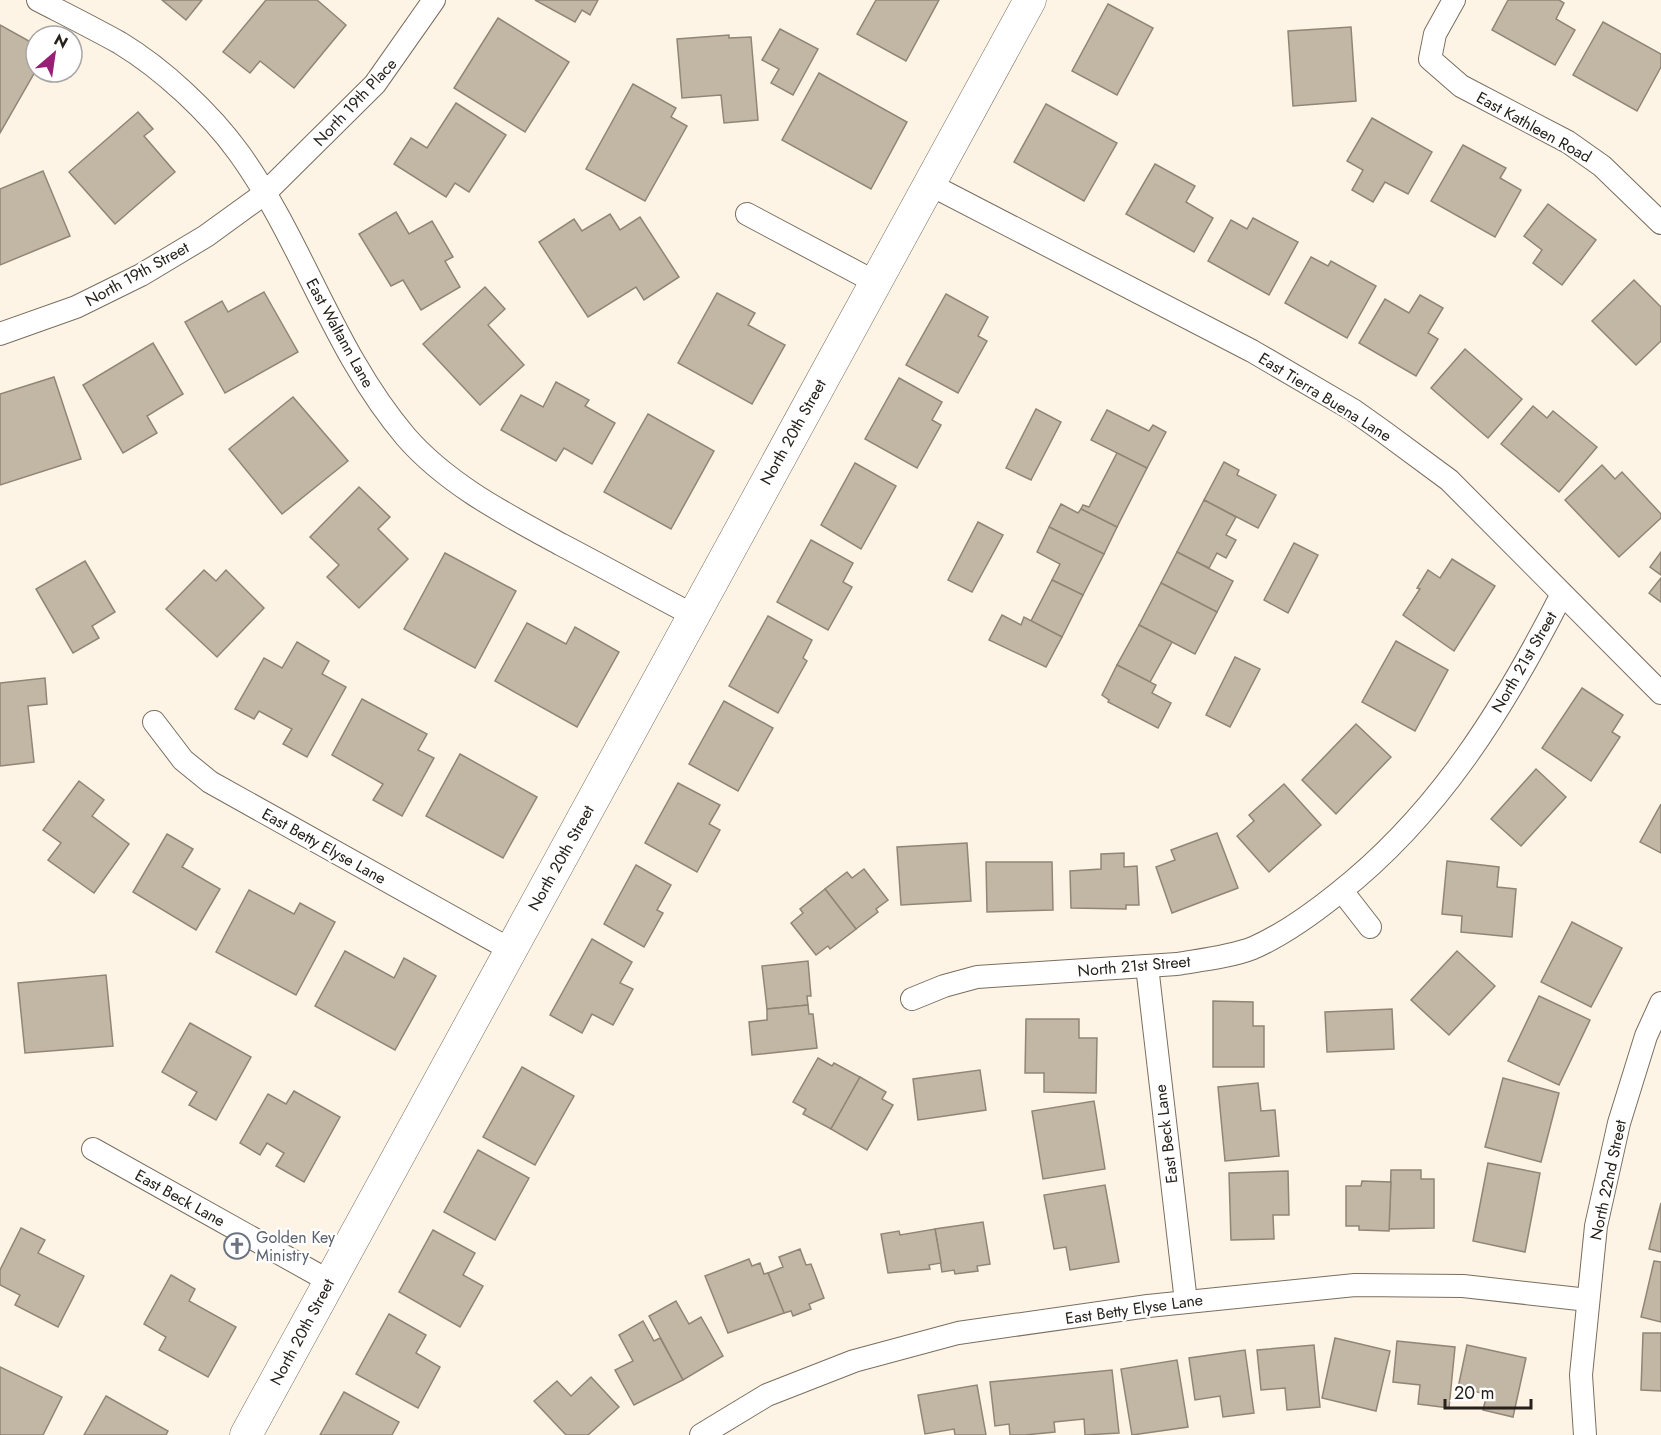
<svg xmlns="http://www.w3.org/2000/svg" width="1661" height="1435" viewBox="0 0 1661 1435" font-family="Jost,sans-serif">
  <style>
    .building { fill: #c2b6a5; stroke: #918676; stroke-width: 1.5 }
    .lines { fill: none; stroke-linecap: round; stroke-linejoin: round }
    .street-casing { stroke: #796e5f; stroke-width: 24 }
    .secondary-casing { stroke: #796e5f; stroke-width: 33 }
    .street { stroke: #fff; stroke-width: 22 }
    .secondary { stroke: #fff; stroke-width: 32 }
    .labels { text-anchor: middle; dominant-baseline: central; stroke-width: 4.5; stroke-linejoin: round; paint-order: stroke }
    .street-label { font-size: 16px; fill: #26211b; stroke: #fff }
    .worship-label { font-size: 16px; fill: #5b616d; stroke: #fff; text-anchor: start }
  </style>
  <rect width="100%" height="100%" fill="#fef4e6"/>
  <!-- building -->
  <g class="building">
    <path d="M162,0h40l-16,20z"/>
    <path d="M266,0h51l29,25 -52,63 -34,-27 -10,12 -27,-21z"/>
    <path d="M535,0h63l-8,15 -8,-5 -7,12z"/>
    <path d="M876,0h63l-33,61 -49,-27z"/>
    <path d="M1508,0h51l5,3 -8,16 19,11 -20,35 -63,-35z"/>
    <path d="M1108,4l45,24 -36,67 -45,-24z"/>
    <path d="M498,18l71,44 -44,70 -71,-44z"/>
    <path d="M1603,22l58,32v13l-24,44 -64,-36z"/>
    <path d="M0,25l36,20v25l-36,63z"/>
    <path d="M1351,27l5,74 -63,5 -5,-75z"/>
    <path d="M780,29l38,20 -25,46 -22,-12 8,-14 -17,-9z"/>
    <path d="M729,35v3l22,-1 7,83 -34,3 -3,-28 -39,3 -5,-59z"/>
    <path d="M819,73l88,49 -36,67 -89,-49z"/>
    <path d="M633,84l43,24 -5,9 16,9 -42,75 -59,-32z"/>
    <path d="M456,103l50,32 -37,57 -14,-9 -9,14 -52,-33 17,-26 16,10z"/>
    <path d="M1046,104l71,39 -33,58 -70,-39z"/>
    <path d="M138,112l15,17 -9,7 31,36 -60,52 -46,-52z"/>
    <path d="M1372,118l60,34 -24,42 -23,-12 -12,20 -21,-12 11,-20 -16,-9z"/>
    <path d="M1463,145l43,23 -6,10 21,12 -26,47 -64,-36z"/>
    <path d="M1155,164l40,22 -9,16 27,16 -19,34 -68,-38z"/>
    <path d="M43,171l27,65 -70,29v-76z"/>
    <path d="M1548,204l48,36 -34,45 -29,-22 9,-13 -18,-14z"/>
    <path d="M396,212l13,22 23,-13 21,36 -8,4 15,26 -39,23 -18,-30 -12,6 -32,-52z"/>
    <path d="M610,214l10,16 20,-13 39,60 -35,23 -8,-13 -48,30 -49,-75 35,-23 8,12z"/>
    <path d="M1253,218l45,24 -29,53 -61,-34 23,-41 16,9z"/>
    <path d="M1311,257l17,9 3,-5 45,25 -29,52 -62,-35z"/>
    <path d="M1634,280l27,27v34l-25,24 -44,-44z"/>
    <path d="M485,287l20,22 -17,16 36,40 -44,40 -57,-61z"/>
    <path d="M264,292l34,60 -73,41 -40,-71 37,-21 6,11z"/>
    <path d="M717,293l38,20 -7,12 37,20 -33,59 -74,-41z"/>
    <path d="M946,294l42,23 -10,19 9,5 -29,52 -52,-28z"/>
    <path d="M1420,295l23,13 -15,25 10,6 -22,37 -57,-33 26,-44 24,14z"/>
    <path d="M153,343l30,51 -36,22 10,17 -34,20 -40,-68z"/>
    <path d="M1465,349l57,50 -34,39 -57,-50z"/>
    <path d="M54,377l27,82 -81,26v-91z"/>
    <path d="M899,378l43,24 -10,18 9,5 -24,43 -52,-29z"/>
    <path d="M556,382l33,18 -4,6 30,17 -23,41 -28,-16 -8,13 -55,-31 20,-35 22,12z"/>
    <path d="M293,397l55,64 -66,53 -53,-65z"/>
    <path d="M1533,406l14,12 6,-7 44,36 -38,45 -58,-48z"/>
    <path d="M1036,409l25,13 -30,58 -25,-12z"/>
    <path d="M1107,410l42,21 4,-6 13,7 -19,36 -56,-28z"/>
    <path d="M648,414l66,37 -43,78 -67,-37z"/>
    <path d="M1117,453l30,15 -30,59 -36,-18 2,-4 6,2z"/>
    <path d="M1224,462l15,8 -2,5 39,20 -18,33 -54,-28z"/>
    <path d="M855,463l41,23 -35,63 -40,-24z"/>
    <path d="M1602,465l13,14 7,-7 39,42v4l-42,39 -54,-57z"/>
    <path d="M359,487l31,30 -12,12 30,30 -49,49 -32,-31 12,-12 -29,-28z"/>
    <path d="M1204,500l32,17 -10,18 10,5 -10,18 -9,-5 -8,15 -32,-16z"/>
    <path d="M1061,504l17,9 3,-4 36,18 -13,27 -55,-27z"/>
    <path d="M978,522l25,13 -31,57 -24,-12z"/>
    <path d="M1049,527l55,27 -21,41 -31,-15 8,-16 -23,-12z"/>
    <path d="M811,540l42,23 -10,19 9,5 -24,43 -51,-28z"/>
    <path d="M1294,543l24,12 -30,58 -24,-13z"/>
    <path d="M1177,552l56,29 -16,31 -56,-29z"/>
    <path d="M1661,552v23l-11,-8z"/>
    <path d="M445,553l71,38 -41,77 -71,-39z"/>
    <path d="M1452,559l43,27 -41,65 -51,-36 17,-26 -3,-1 11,-18 12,8z"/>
    <path d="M85,561l30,51 -23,14 7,12 -26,15 -37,-64z"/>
    <path d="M204,570l12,11 10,-11 38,38 -47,49 -51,-48z"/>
    <path d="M1661,578v24l-12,-9z"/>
    <path d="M1052,580l31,15 -21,42 -31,-16z"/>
    <path d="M1161,583l56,29 -22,42 -56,-29z"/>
    <path d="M1002,615l19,10 3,-8 38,20 -16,30 -57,-27z"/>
    <path d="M768,616l44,24 -9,18 4,3 -29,52 -49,-27z"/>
    <path d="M527,623l39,21 9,-17 44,25 -42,75 -82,-46z"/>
    <path d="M1139,625l33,17 -22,40 -33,-17z"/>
    <path d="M1396,641l52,29 -33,61 -53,-29z"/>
    <path d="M297,642l32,19 -7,13 24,13 -39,70 -24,-13 9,-15 -33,-18 -5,8 -19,-10 29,-51 18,10z"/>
    <path d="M1235,657l25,12 -30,58 -24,-12z"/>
    <path d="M1117,665l39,20 -4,8 19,10 -13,25 -50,-26 1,-2 -7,-5z"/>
    <path d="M45,678l2,26 -19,2 6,56 -34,4v-83z"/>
    <path d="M1582,688l41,27 -11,17 8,5 -29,44 -49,-33z"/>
    <path d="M362,699l65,35 -9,16 16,8 -32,58 -29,-16 10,-16 -51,-29z"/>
    <path d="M724,701l49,27 -35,63 -49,-27z"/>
    <path d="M1356,724l35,33 -55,57 -34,-34z"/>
    <path d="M460,754l77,43 -34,61 -77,-42z"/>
    <path d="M1536,769l30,28 -45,49 -30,-27z"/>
    <path d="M79,781l25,19 -12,16 37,28 -35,49 -46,-33 13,-17 -18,-13z"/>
    <path d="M678,783l42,22 -11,19 11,6 -23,42 -52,-29z"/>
    <path d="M1284,784l37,41 -52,47 -32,-36 17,-15 -5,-6z"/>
    <path d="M1661,804v49l-21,-11z"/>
    <path d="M1217,833l21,55 -66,25 -16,-46 19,-7 -4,-10z"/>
    <path d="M167,834l26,15 -11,18 38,22 -24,41 -63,-38z"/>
    <path d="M967,843l4,58 -70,4 -4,-58z"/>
    <path d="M1124,853v14l13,-1 2,39h-13v4l-55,-1 -1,-37 31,-2v-15z"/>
    <path d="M1447,861l52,6 -2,20 19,2 -4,48 -51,-5 1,-16 -20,-2z"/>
    <path d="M986,862h66l1,48 -66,2z"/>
    <path d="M636,865l35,20 -14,25 6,3 -19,34 -40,-23z"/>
    <path d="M864,869l24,31 -12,9 2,3 -22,17 -31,-40 22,-17 5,6z"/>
    <path d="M825,889l31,40 -26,20 -2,-3 -12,9 -25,-32 12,-10 -3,-4z"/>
    <path d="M249,890l45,24 6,-11 35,19 -39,73 -80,-43z"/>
    <path d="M1572,922l50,26 -31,59 -50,-25z"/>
    <path d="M592,939l40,23 -12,21 13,6 -20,36 -21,-11 -10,19 -32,-18z"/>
    <path d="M345,951l49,27 10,-20 32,18 -41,74 -80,-44z"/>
    <path d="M1457,951l38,35 -46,49 -38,-35z"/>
    <path d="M808,961l3,35h-4l1,9 -41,4 -5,-43z"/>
    <path d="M106,975l7,71 -88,7 -7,-70z"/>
    <path d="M1539,996l51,24 -31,65 -51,-24z"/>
    <path d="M1213,1001l40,1v24h11v41h-51z"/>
    <path d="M808,1005l1,9h4l4,34 -65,7 -3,-33 18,-2v-11z"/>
    <path d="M1392,1009l2,40 -67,3 -2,-40z"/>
    <path d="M1026,1019h53v19h18l-1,55 -52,-1v-19h-19z"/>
    <path d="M190,1023l61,34 -35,63 -27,-15 8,-13 -35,-20z"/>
    <path d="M818,1058l14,8 2,-3 26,14 -29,52 -28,-15 3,-5 -13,-7z"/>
    <path d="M522,1067l52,29 -39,69 -52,-28z"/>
    <path d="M980,1070l6,40 -68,10 -5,-41z"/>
    <path d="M860,1077l26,15 -4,7 11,6 -26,45 -36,-21z"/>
    <path d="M1503,1078l56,15 -18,69 -56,-15z"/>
    <path d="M1258,1083l3,28 14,-1 4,46 -54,5 -7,-74z"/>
    <path d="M294,1091l46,26 -36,65 -28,-16 8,-13 -17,-10 -7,12 -20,-12 28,-49 18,10z"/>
    <path d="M1094,1101l11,68 -62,10 -11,-68z"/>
    <path d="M478,1150l51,28 -34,62 -51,-28z"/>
    <path d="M1488,1163l52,10 -15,79 -52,-11z"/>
    <path d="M1391,1170h30v9h13v49l-45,1z"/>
    <path d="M1288,1171l1,44h-16l1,24 -43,1 -2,-67z"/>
    <path d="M1362,1181l29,1 -2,49 -30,-1v-4h-13v-40h15z"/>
    <path d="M1105,1185l14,77 -49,8 -4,-23 -12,2 -10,-54z"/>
    <path d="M1661,1203v49l-12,-3z"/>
    <path d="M983,1222l7,42 -13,2 1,5 -23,3 -1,-4 -12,2 -7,-43z"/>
    <path d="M21,1228l24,12 -7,13 46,23 -26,51 -43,-22 5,-10 -20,-10v-15z"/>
    <path d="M935,1229l6,34 -12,2 1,4 -42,4 -7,-39 18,-3 1,4z"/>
    <path d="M433,1230l42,23 -12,22 20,11 -23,41 -61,-35z"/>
    <path d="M800,1249l6,16 5,-1 13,34 -15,6 2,5 -18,7 -2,-5 -7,2 -16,-40 15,-6 -4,-10z"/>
    <path d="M749,1259l3,7 8,-3 4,11 4,-1 16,40 -56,20 -23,-57z"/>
    <path d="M1654,1261l7,1v60l-20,-5z"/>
    <path d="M171,1275l24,14 -6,12 47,26 -28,50 -49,-27 7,-13 -22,-13z"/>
    <path d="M676,1301l13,23 12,-7 22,39 -40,24 -34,-64z"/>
    <path d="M389,1314l37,21 -10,18 24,14 -22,41 -62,-34z"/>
    <path d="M643,1321l11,20 6,-3 23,42 -49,25 -19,-35 18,-9 -14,-26z"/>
    <path d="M1643,1333h18v58l-20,-1z"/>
    <path d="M1335,1338l55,13 -14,60 -54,-13z"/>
    <path d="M1397,1341l58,6 -6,61 -31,-4 2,-19 -27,-3z"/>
    <path d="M1314,1345l6,62 -33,3 -2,-22 -24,2 -4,-40z"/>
    <path d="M1467,1345l59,13 -13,59 -30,-7 4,-16 -29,-6z"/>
    <path d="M1245,1350l9,63 -31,4 -3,-21 -25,4 -6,-42z"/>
    <path d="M1177,1360l11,67 -56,8 -11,-66z"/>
    <path d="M0,1367l62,30 -19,38h-43z"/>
    <path d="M1112,1370l7,63 -34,2 -1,-16 -30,3 1,10 -30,3h-15l-1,-11 -14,2 -5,-44z"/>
    <path d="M591,1377l28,30 -31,28h-22l-32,-34 23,-20 14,15z"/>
    <path d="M977,1385l9,50h-31l-1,-6 -29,5 -7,-39z"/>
    <path d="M344,1392l55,30 -7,13h-72z"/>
    <path d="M106,1396l62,35 -2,4h-82z"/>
  </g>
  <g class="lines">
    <!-- street casing -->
    <g class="street-casing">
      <g id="street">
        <path d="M38,0c27,14 55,28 82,43 43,26 90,70 119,110 64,89 95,200 167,284 42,48 101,78 156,108 44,23 87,47 131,70"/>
        <path d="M1454,0l-19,34 -5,25 31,27 107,56 34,24 59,57"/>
        <path d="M929,184l323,167 101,59 31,22 65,48 212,213"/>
        <path d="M747,214l128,68"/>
        <path d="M0,334l76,-27 65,-32 65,-39 58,-42 111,-110 59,-84"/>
        <path d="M154,722l29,38 27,22 301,168"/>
        <path d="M1342,891l28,36"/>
        <path d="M1147,966l39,336"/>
        <path d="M912,999l32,-13 33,-9 200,-13c24,-4 53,-7 76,-16 30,-13 59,-34 84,-54 102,-80 167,-186 225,-300"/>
        <path d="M93,1149l236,132"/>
        <path d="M701,1435l66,-40 87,-34 104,-28 190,-27 207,-21 108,1 125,14"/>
        <path d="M1585,1435l-4,-60 15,-149 23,-103 27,-87 15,-33"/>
      </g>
    </g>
    <!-- secondary casing -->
    <g class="secondary-casing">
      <path id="secondary" d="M246,1435l784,-1435"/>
    </g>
    <!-- street -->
    <use href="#street" class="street"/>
    <!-- secondary -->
    <use href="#secondary" class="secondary"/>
  </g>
  <!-- icons -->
  <defs>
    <g id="church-ring" transform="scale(1.35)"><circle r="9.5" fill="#fff" stroke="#6b7280" stroke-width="1.5"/><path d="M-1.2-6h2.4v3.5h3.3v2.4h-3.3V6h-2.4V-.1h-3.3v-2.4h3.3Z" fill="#6b7280"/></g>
  </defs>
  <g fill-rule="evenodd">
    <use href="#church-ring" x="237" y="1246"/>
  </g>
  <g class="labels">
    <!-- street labels -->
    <g class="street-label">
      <text transform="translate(355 102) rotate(-47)">North 19th Place</text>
      <text transform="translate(1534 127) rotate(29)">East Kathleen Road</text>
      <text transform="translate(137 274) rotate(-29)">North 19th Street</text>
      <text transform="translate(340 333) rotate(61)">East Waltann Lane</text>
      <text transform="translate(1325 397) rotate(32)">East Tierra Buena Lane</text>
      <text transform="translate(793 432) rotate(-61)">North 20th Street</text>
      <text transform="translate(1524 662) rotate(-60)">North 21st Street</text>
      <text transform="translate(324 846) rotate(29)">East Betty Elyse Lane</text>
      <text transform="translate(561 858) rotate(-61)">North 20th Street</text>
      <text transform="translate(1134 966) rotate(-5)">North 21st Street</text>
      <text transform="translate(1166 1134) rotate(-97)">East Beck Lane</text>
      <text transform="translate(1608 1180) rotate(-78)">North 22nd Street</text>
      <text transform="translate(180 1198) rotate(29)">East Beck Lane</text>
      <text transform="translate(1134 1309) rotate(-8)">East Betty Elyse Lane</text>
      <text transform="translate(302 1332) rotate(-62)">North 20th Street</text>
    </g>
    <!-- worship labels -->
    <g class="worship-label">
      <text x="256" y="1237">Golden Key<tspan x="256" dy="18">Ministry</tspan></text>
    </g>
  </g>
  <!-- north arrow -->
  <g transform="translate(54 54) rotate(29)"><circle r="28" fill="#ffffff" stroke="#a8a6a4" stroke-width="1.5"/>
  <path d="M0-4.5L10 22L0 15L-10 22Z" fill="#991e76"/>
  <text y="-9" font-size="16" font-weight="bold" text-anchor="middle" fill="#26211b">N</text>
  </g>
  <!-- scale -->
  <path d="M1445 1399v9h86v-9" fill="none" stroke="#26211b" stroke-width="3"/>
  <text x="1454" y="1399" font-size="18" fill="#26211b" stroke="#ffffff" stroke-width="4.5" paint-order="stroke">20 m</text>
</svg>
